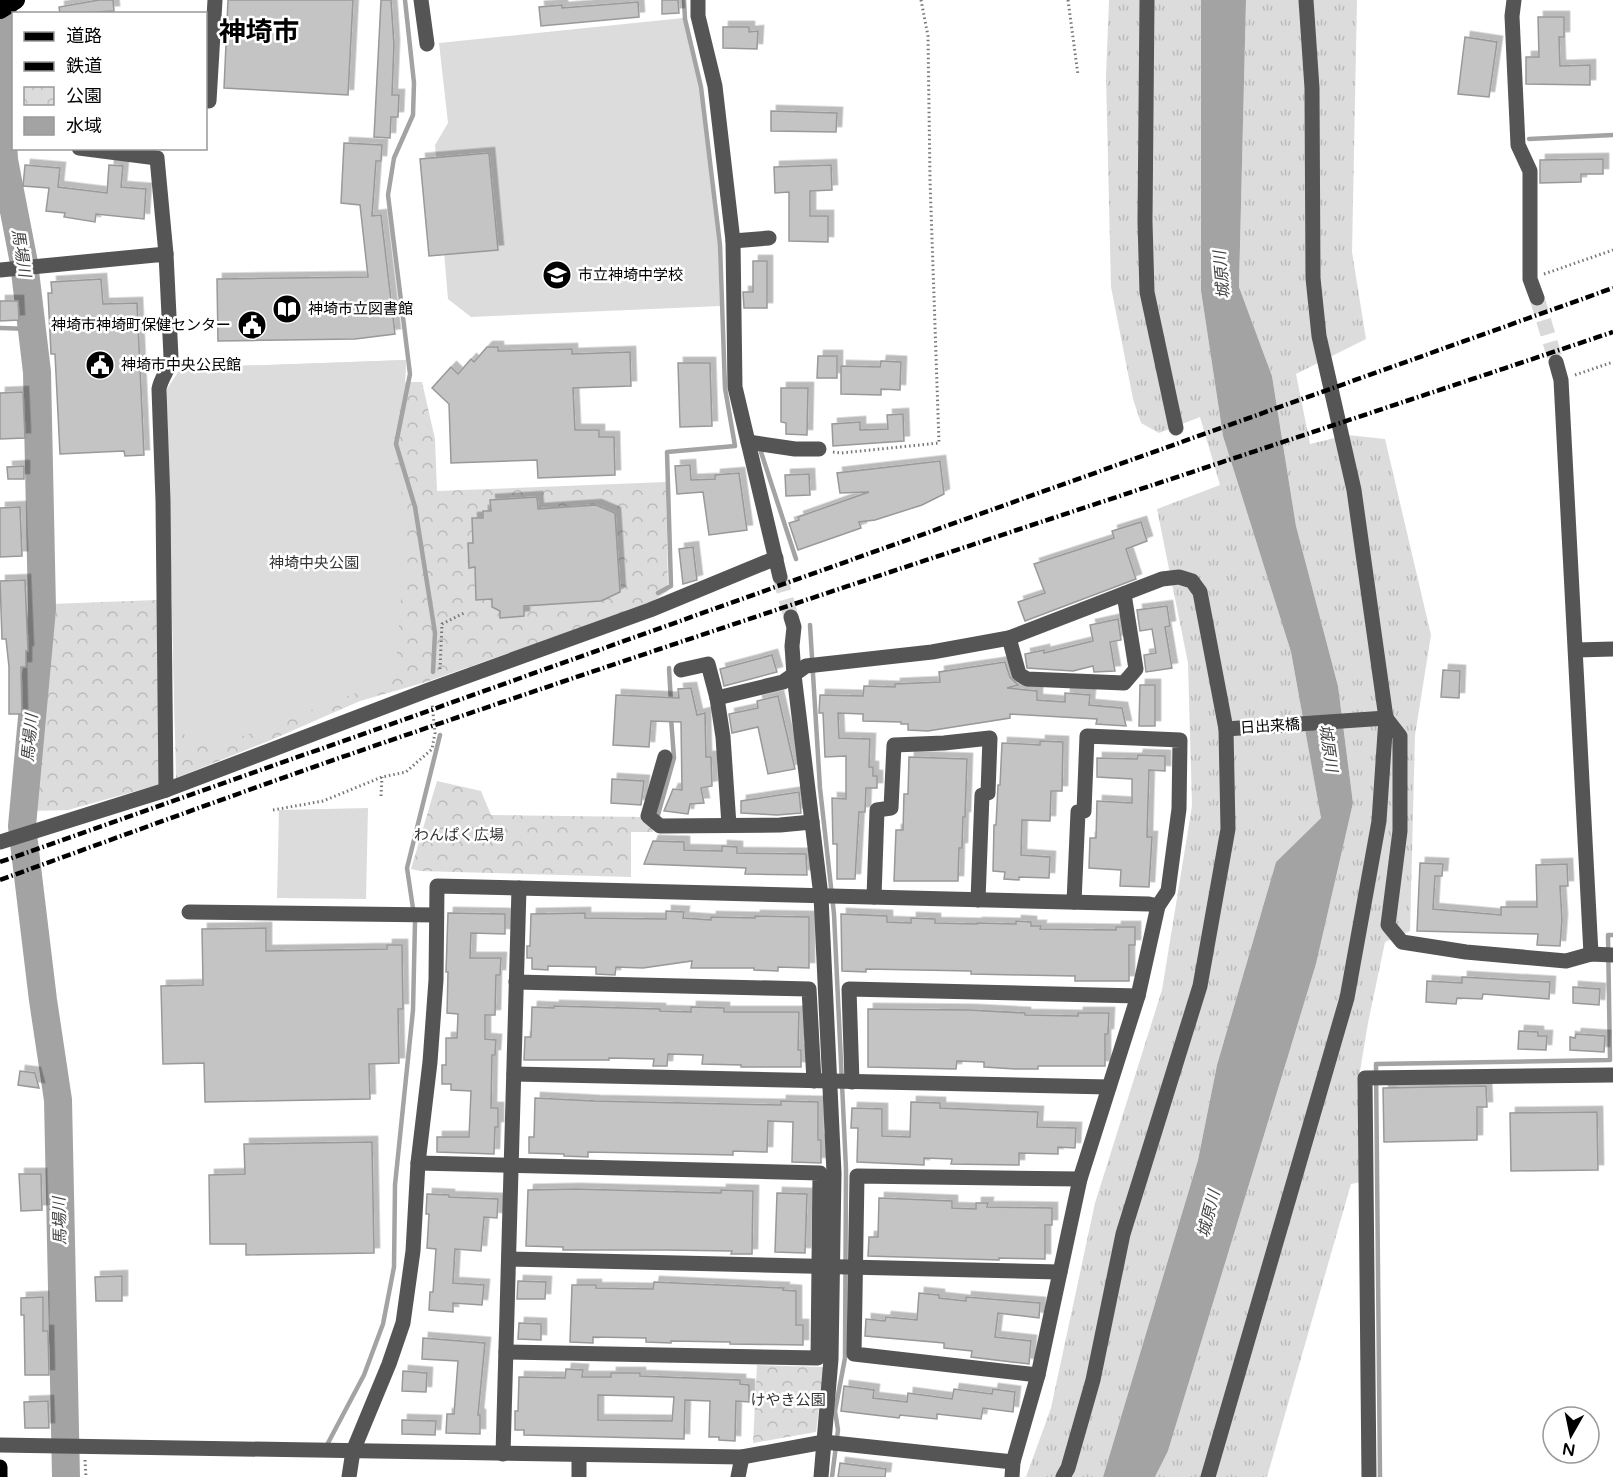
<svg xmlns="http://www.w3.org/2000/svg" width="1613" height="1477" viewBox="0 0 1613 1477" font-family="'Varela Round','Noto Sans JP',sans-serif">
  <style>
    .grass { fill: url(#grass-tufts) }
    .park { fill: url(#park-crowns) }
    .garden { fill: #dcdcdc }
    .water { fill: #a3a3a3 }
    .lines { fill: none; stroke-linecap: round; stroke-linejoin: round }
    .stream { stroke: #a3a3a3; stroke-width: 4.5 }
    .river { stroke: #a3a3a3; stroke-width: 28 }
    .building { fill: #c4c4c4; stroke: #999; stroke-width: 1.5; fill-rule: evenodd; filter: url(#shadow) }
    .minor-tunnel { stroke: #d9d9d9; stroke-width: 15; stroke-dasharray: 15 8; stroke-linecap: butt }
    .path { stroke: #777; stroke-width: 3; stroke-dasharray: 1.5 3; stroke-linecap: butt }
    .minor { stroke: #555; stroke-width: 15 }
    .major { stroke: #000; stroke-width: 15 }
    .highway { stroke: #000; stroke-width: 18 }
    .rail { stroke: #000; stroke-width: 4.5; stroke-dasharray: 9 3 1.5 3; stroke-linecap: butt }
    .labels { text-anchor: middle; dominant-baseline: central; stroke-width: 5; stroke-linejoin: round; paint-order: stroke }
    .poi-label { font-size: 15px; fill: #000; stroke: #fff; text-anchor: start }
    .park-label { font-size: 15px; fill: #333; stroke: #fff }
    .street-label { font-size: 15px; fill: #000; stroke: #fff }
    .water-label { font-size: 16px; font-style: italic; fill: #444; stroke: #fff }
    .town-label { font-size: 27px; font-weight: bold; fill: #000; stroke: #fff }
  </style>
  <defs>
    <pattern id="grass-tufts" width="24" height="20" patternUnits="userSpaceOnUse" patternTransform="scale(1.5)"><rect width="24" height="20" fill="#dcdcdc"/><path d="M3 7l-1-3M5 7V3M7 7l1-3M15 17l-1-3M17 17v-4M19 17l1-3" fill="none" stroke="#bbb"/></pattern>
    <pattern id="park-crowns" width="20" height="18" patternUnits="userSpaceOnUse" patternTransform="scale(1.5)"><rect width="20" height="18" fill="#dcdcdc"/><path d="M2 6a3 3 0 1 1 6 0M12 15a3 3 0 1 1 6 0" fill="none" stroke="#bbb"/></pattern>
    <filter id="shadow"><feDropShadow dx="5.5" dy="-5.5" stdDeviation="0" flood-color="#0004"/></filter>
  </defs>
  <rect width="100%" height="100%" fill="#fff"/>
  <!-- grass -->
  <g class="grass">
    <path d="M1109,0h92v291l22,145 68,216 30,166 -45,44 -59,203 -19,95 -95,317h-77l25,-69 44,-205 67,-213 30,-184 -4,-143 -31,-154 63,-24 -20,-68 -41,16 -18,-10 -8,-24 -22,-112 -5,-211z"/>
    <path d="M1246,0h111l-5,252 14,87 -70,35 14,70 37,-9 38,4 46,196 -16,100 -5,196 -25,11 -17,81 -9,54 2,105 -10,2 -84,293h-112l13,-26 148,-487 37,-161 -15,-117 -42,-160 -24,-150 -33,-89z"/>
  </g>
  <!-- park -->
  <g class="park">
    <path d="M406,360l-1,22h17l13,57 2,52 229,-9 2,109 -20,13 -222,78 -66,19 -89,39 -95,38 -9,-389 14,-21z"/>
    <path d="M157,600l4,184 -93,26 -34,1 17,-207z"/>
    <path d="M437,781l44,10 10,24 154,2 8,7v8h-22v45l-211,-6 -9,-2z"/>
    <path d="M757,1365l67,2 -8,65 -63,11z"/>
  </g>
  <!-- garden -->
  <g class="garden">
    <path d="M683,18l17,68 18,158 2,62 -249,11 -23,-18 -13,-154 13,-22 -9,-80z"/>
    <path d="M406,360l-1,22 -13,68 15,68 -12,160 -183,70 -37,-18 -8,-341 14,-21z"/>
    <path d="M368,808l-2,91 -89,-1 2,-88z"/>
  </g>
  <!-- water -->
  <path class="water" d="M1201,0h45l-7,287 33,89 24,150 42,160 15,117 -37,161 -148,487 -13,26h-52l95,-317 19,-95 59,-203 45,-44 -30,-166 -68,-216 -22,-145z"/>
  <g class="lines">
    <!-- stream -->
    <g class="stream">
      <path d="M405,0l9,83 -1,32 -19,43 -6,37 22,179 -14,70 19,63 20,126 -2,39"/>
      <path d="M1529,139l84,-4"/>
      <path d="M0,328l32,1"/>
      <path d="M761,452l35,107"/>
      <path d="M658,593l13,-7 -4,-134 68,-6 -10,-58 -5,-143 -19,-158 -16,-68 -1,-19"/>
      <path d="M810,625l10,163 14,126 12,255 -1,189 -10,53 3,19 -6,47"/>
      <path d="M669,668l2,35"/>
      <path d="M658,815l16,-57 -3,-40"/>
      <path d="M328,1443l36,-68 19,-51 11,-57 1,-82 18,-175 2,-88 -8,-54 33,-133"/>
      <path d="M1380,1477l-4,-413 234,-4 -2,-125h5"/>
    </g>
    <!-- river -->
    <path class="river" d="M0,0l6,27 -6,53 4,80 20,103 13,109 5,237 -20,217 21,174 15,100 8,377"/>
  </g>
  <!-- building -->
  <g class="building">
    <path d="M99,0h14l1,11 -54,3 -1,-7z"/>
    <path d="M228,0h125l-5,95 -124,-7z"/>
    <path d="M381,0h10l3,45 -2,50h7l-1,22h-7l-1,21 -16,-1z"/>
    <path d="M662,0h16l1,13 -17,1z"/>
    <path d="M638,2l1,15 -98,9 -2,-19 23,-2v3z"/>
    <path d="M1538,17h26v20h-5l1,29 30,-1v20l-64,-1v-27h13z"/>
    <path d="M723,27h26v5l9,-1 -1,18 -34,-1z"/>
    <path d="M1465,37l32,5 -8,55 -31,-3z"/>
    <path d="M771,111l66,2 -1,19 -65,-1z"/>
    <path d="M344,143l38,2 -1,16h-5l-4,55 9,-1 14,119 -40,5 -137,2 -1,-62 151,-2 -8,-72 -19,-2z"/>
    <path d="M489,153l9,97 -69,6 -9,-97z"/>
    <path d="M1603,159v15h-22v8l-41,1v-23z"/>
    <path d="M25,165l35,3 -2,19 49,6 2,-28 14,1 -2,21 25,2 -2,30 -48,-5 -1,8 -31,-5 1,-4 -19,-2 3,-23 -26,-2z"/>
    <path d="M831,165l1,25 -22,1v25h18v26l-39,-1v-49l-14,1 -1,-26z"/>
    <path d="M753,261h14v47h-23l-1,-16h10z"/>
    <path d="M101,279l2,25 34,-1 7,152 -19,1 -1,-5 -64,3 -5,-100h-4l-3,-61h4l-1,-11z"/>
    <path d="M0,301h18l1,19 -19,1z"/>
    <path d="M487,347h11v4l74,-2v5l58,-2 1,34 -58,2 2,42h24v7h15l1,38 -77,3 -1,-18 -86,3 -2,-59 -17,-16 19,-21 7,7 13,-15 3,3z"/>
    <path d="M818,356h19v22h-20z"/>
    <path d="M881,361l20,1 -1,28 -19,-1v6l-40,-1v-28l39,1z"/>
    <path d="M678,363h32l2,63 -32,1z"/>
    <path d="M781,388h27l-1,47 -21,-1v-11l-5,-1z"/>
    <path d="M23,392l2,46 -25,1v-46z"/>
    <path d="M903,414l1,27 -71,5 -1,-22 28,-2v8l28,-1 -1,-14z"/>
    <path d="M940,461l4,33 -22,11 -47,15 -16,2 2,6 -63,22 -9,-27 10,-3 -1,-3 71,-25 -29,1 -3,-20z"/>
    <path d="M690,465l1,15 24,-1v-4l24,-2 8,57 -38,5 -6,-43 -26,2 -2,-28z"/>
    <path d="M24,466v13h-16l-1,-12z"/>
    <path d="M809,474l1,21 -24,1 -1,-21z"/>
    <path d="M537,497l1,12 58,-4 19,8 5,79 -19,9 -77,5v10l-24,2v-7l-8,-4v-8l-16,1 -1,-33 -6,1 -1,-25h5l-1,-25h11v-7h8l-1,-11z"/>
    <path d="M20,507l2,49 -22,1v-49z"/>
    <path d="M1141,522l6,19 -21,8 10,30 -111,42 -7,-19 27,-9 -11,-29 80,-26 -2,-7z"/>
    <path d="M693,547l4,33 -14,4 -4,-35z"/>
    <path d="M25,580l3,71h-2v16h-5l1,47h-13v-47l-3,-28h-4l-2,-58z"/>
    <path d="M1167,606l3,20 -5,1 7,41 -26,4 -2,-17 12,-2 -4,-24 -12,2 -3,-21z"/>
    <path d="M1118,619l3,21 -11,2 5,29 -21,1 -1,-6 -20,5 -46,-3 -2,-14 19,-4v3l49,-12 -3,-16z"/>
    <path d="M772,655l5,17 -53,14 -4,-17z"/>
    <path d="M1005,662l5,15 8,8 -11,3 30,3v9l28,2v-9l25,2 -1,10 33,3 4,18 -30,-2 1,-5 -87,-5v4l-82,13 -20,-1v-6h-7v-2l-38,-1v-7l-25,-1 1,25 31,1 -1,28h4v9h4v12h-11l-1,24h-6l-4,67h-18v-35h-4l-1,-46 14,1v-43l-21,1 -2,-44h-4l1,-18 43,1 1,-10 31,1v-3l45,-2 -1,-10z"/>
    <path d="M1443,670l17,1 -1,27 -18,-1z"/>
    <path d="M1140,685h15v41h-16z"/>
    <path d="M691,688l6,27 8,-2 1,44h5l1,29 -11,2 3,15 -14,1 -2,10 -24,-3 9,-22 9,1 -1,-68 -30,-1 -2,26 -36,-2 3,-50 63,3 -1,-9z"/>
    <path d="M778,696l17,73 -27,5 -10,-47 -26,6 -3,-19 29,-6 -1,-7z"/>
    <path d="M1040,741l23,1 -1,49h-11l-1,30 -28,-1 -1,35 29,2 -1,21 -30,-1v3l-15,-1 1,-7 -12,-1 1,-46h2l2,-40h2l2,-42 38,2z"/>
    <path d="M1138,755l27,1v15l-16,-1 -2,67h5l-3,50 -29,-1 1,-16 -32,-2 1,-30h6l1,-37 35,2v-24l-35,-2v-19l40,1z"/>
    <path d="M909,757l58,2 -2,58h-2l-1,31h-3l-1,33h-64l2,-51h7l1,-36h4z"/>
    <path d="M612,779l32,2 -3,24 -30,-2z"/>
    <path d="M799,792l2,21 -24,2 -36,-2v-12z"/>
    <path d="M653,841l31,1v8l38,1v-5l15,1v6l69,1 1,21 -62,-1 1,-6 -102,-4z"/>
    <path d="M1420,863l23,1 -1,12h-7l-2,33 68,6v-8h36l-1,-42 31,-1 1,22h-8l2,34 -2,26 -23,-1 1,-11 -121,-3z"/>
    <path d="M666,911l18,1 -1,6 28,2v-3l44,1v-2l54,1v51l-31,-1v4l-24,-1v-2h-63l1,-7 -49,7 -27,-1 -1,8 -19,-1v-7l-48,-1v4l-16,-1v-11h-5v-12h3l1,-32 54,-1v5l81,1z"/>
    <path d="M448,913l57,1v20l-34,-1 -1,25h31l-1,17h-4l-1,40h-10v24l11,1 -1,15h-3l-1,53h7v19h-3l-1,27 -57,-2v-15h32l2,-46 -20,-1v-6h-9v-19h4v-27h11l1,-24 -11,-1 1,-41h-2z"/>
    <path d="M841,914l46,2v6l24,1v-5l24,1v4l42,1v-1l39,1v-3l15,1v4h10l-1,3 76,1v-3h19v18h-6v36h-54v-5l-104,-2v-3l-105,-2v3l-24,-1z"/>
    <path d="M266,928v23l121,-2v-4h15l1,64h-5l1,54 -30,1 1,35 -165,3 -1,-39 -41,1 -2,-78 42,-1 -1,-56z"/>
    <path d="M1462,977l88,5 -1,17 -66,-5 -1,5 -25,-1 -1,6 -30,-2 1,-21 35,2z"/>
    <path d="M1573,987l27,2 -1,16 -26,-2z"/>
    <path d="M554,1006l106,3v2l31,1v-5l33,1v4h75l-1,38h3v17h-60v-2l-39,-1 1,-9 -35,-1 -1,12h-14l1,-7 -45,-1v2h-85l1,-23h6l1,-30 22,1z"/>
    <path d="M868,1009l101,1 56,3v2l53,1v-3h31l-1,21h-3v32h-67v3h-23l-31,-2v-5l-27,-1 -1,8 -88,-2z"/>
    <path d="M1519,1031l19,1v4h9l-1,14 -28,-1z"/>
    <path d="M1576,1034l29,2 -1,16 -34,-2v-13l5,1z"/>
    <path d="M20,1071l15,2 4,15 -21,-3z"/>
    <path d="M1486,1086l1,21h-10v33l-93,2 -1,-54z"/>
    <path d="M535,1098l60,3 186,4v-4l37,1v38h3v23l-29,-1 1,-40 -25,-1 -1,31 -34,-1v4l-145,-3v5l-24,-1v-2l-35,-1v-16h5z"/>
    <path d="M911,1102l29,1v5l98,4 -1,15 39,1 -1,20 -17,-1v7l-39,-1v12l-68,-1 1,-5 -28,-1v7l-67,-3 1,-34h-7l1,-20 30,1v27l28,1z"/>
    <path d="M1597,1112l1,58 -87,1 -1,-58z"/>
    <path d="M372,1142l2,111 -128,2v-11h-36l-1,-69 36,-1 -1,-30z"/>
    <path d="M19,1174h22l1,36 -21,1z"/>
    <path d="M575,1189l146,4v-3l32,1 -1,63h-21l1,-3 -66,-1h-103v-3l-37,-1 2,-56z"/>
    <path d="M777,1193l30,1 -2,59 -30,-1z"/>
    <path d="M427,1194l22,1v2l49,2 -1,19 -13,-1 -3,34 -26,-2 -2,34 31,2 -2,20 -29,-2v9l-24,-2 1,-18h3l3,-43 -9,-1 2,-34h-3z"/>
    <path d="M879,1198l73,3v7l24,1v-6h12l-1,4 65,1v17h-7v34l-46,-1v2l-131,-4 1,-19h9z"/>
    <path d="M122,1276v25h-26l-1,-24z"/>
    <path d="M518,1281l28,1 -1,17h-28z"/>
    <path d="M654,1282l130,6 -1,2 13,1v34h7v20l-73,-1v-2l-59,-1v2l-25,-1v-4l-53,-1v6l-23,-1 2,-57h24v3l57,1z"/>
    <path d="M919,1293l20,2v3l27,3v-4l74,6 -1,15 -41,-5 -3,24 36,4 -2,23 -58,-7 1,-6 -28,-3v-5l-79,-7 1,-17 19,2 1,-4 31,3z"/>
    <path d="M43,1297v34h5l1,44h-24l-1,-60h-3v-17z"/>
    <path d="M519,1323l22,1v16l-23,-1z"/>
    <path d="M423,1338l62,5 -7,72h2v19l-34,-1 1,-19h7l4,-53 -36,-2z"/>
    <path d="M566,1369l17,1 -1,7h29v-4h29v3l100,4v4l9,1v17l-13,-1 -1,40 -16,-1v-3h-10l1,-36 -25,-1 -1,39 -160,-4v-5h-9v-19h3l1,-34 46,1zM598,1395l76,2 -2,24 -74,-1z"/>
    <path d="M403,1371l24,2 -1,19 -24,-1z"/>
    <path d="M844,1386l30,4 -1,8 34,4 1,-9 44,6 2,-10 38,5 1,-5 22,3 -2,20 -30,-4 -2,11 -44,-5v5l-37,-4 -1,3 -58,-7z"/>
    <path d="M48,1401l1,27h-24l-1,-26z"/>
    <path d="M402,1420l34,1 -1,14 -33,-1z"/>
    <path d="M840,1463l46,6 -1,8h-47z"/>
  </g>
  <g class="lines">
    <!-- minor-tunnel -->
    <g class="minor-tunnel">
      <path d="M1537,298l19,64"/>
      <path d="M780,577l11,40"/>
    </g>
    <!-- path -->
    <g class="path">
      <path d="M1068,0l10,75"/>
      <path d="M1544,274l69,-24"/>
      <path d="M1575,375l38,-13"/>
      <path d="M833,452l8,1 98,-10 -9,-263 -2,-144 -7,-36"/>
      <path d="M440,669l2,-45 24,-12"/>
      <path d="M381,796l1,-19"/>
      <path d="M273,810l50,-9 59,-24 24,-5 26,-23 3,-16 -3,-30"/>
      <path d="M85,1460l1,17"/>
    </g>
    <!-- minor -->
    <g class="minor">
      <path d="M421,0l6,44"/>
      <path d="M698,0v16l17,70 18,155 2,146 45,190"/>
      <path d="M1147,0l-2,222 2,70 29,136"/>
      <path d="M1514,0l-2,16 6,129 12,26v108l7,19"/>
      <path d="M206,101h3l6,-101"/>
      <path d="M79,148l78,10 9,96"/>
      <path d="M733,241l36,-3"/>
      <path d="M0,270l166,-16 5,103c-1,12 -10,20 -12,32l4,112 3,289"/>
      <path d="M1556,362l5,18 30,574"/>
      <path d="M748,442l47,7h24"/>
      <path d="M791,617l3,10 -2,19 2,29 27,221 13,277 -3,186 -10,118"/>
      <path d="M1009,638l10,36 8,5 97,4 12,-14 -12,-75"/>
      <path d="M1576,650l37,-1"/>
      <path d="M681,670l27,-6 9,34 66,-16 23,-16 126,-14 77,-14 153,-59 17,-2 13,4 8,11 26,137 2,100 -28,157 -77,248 -30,146 -25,88 -5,9"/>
      <path d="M717,698l6,39 6,88"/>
      <path d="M1386,718l14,18v95l-12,94 14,17 64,10 100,9 25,-7 22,1"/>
      <path d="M1226,729l160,-11"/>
      <path d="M665,757l-17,59 12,10 120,-1 32,-3"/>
      <path d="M0,842l166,-52 260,-99 224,-81 126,-52"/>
      <path d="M874,897l3,-87 14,-2 3,-63 50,-2 46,-5 -2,55 -6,2 -4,105"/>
      <path d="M189,912l247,3"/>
      <path d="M516,982l293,7 5,92"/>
      <path d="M514,1074l595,13"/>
      <path d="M852,1082l-3,-93 289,7"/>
      <path d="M418,1163l402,10 -2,185 -312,-6"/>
      <path d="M509,1259l551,13"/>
      <path d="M1038,1375l-184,-21 3,-178 223,3"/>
      <path d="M0,1445l742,12 82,-15 189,20"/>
      <path d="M503,1454l16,-566"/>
      <path d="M349,1477l4,-26 36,-87 14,-41 10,-72 5,-88 12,-101 6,-82 1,-94 712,18 9,2"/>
      <path d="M579,1477v-22"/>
      <path d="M738,1477l4,-20"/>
      <path d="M1012,1477l1,-15 25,-87 42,-196 58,-183 20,-90 10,-15 11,-82 1,-69 -93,-4 -3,75 -6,1 -4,90"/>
      <path d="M1208,1477l139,-479 32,-177 7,-103 -32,-228 -35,-154 -6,-58 -1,-190 -6,-88"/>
      <path d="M1369,1477l-4,-399 248,-3"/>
    </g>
    <!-- major -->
    <path class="major" d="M0,1467v10"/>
    <!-- highway -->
    <path class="highway" d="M0,10l16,-10"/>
    <!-- rail -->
    <g class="rail">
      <path d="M0,862l414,-146 1199,-428"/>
      <path d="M0,880c124,-45 247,-90 371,-133 413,-142 828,-276 1242,-415"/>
    </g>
  </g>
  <!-- icons -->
  <defs>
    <g id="school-disc" transform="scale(1.5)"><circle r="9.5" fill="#000" stroke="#fff"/><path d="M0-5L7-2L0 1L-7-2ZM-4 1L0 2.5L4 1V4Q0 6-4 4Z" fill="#fff"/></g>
    <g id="library-disc" transform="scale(1.5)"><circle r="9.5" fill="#000" stroke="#fff"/><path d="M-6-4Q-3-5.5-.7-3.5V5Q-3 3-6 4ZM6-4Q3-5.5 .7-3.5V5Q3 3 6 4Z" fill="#fff"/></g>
    <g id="civic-disc" transform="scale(1.5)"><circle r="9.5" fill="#000" stroke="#fff"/><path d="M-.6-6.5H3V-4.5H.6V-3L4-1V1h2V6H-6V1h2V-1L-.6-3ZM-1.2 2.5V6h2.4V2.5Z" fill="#fff"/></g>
  </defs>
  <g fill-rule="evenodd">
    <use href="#school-disc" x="557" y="275"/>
    <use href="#library-disc" x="287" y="309"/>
    <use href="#civic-disc" x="252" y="325"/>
    <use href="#civic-disc" x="100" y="365"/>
  </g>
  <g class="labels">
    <!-- poi labels -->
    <g class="poi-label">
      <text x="578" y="275">市立神埼中学校</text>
      <text x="308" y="309">神埼市立図書館</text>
      <text x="231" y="325" text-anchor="end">神埼市神埼町保健センター</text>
      <text x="121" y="365">神埼市中央公民館</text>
    </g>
    <!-- park labels -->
    <g class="park-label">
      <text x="314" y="563">神埼中央公園</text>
      <text x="459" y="835">わんぱく広場</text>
      <text x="788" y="1400">けやき公園</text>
    </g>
    <!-- street labels -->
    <g class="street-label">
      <text transform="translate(1270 726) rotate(-4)">日出来橋</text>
    </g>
    <!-- water labels -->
    <g class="water-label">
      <text transform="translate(21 253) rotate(81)">馬場川</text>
      <text transform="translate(1222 275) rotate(-95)">城原川</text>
      <text transform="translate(30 738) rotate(-85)">馬場川</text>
      <text transform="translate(1328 748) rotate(82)">城原川</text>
      <text transform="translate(1209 1214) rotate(-76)">城原川</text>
      <text transform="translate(60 1221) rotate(-91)">馬場川</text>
    </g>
    <!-- town labels -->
    <g class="town-label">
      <text x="259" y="32">神埼市</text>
    </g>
  </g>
  <!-- legend -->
  <rect x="12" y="12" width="195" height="138" fill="#ffffff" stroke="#999999" stroke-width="1.5"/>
  <rect x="24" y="32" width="30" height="9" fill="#000000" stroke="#999999" stroke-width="1.5"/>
  <text x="66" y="42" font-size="18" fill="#000000">道路</text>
  <rect x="24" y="62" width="30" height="9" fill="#000000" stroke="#999999" stroke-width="1.5"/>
  <text x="66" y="72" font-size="18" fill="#000000">鉄道</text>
  <rect x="24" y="87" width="30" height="18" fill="url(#park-crowns)" stroke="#999999" stroke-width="1.5"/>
  <text x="66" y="102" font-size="18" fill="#000000">公園</text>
  <rect x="24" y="117" width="30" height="18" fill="#a3a3a3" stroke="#999999" stroke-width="1.5"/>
  <text x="66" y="132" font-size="18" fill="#000000">水域</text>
  <!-- north arrow -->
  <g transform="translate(1571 1435) rotate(189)"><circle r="28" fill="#ffffff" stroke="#999999" stroke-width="1.5"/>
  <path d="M0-4.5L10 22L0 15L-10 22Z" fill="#000000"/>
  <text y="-9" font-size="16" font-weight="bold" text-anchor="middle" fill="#000000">N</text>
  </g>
</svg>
